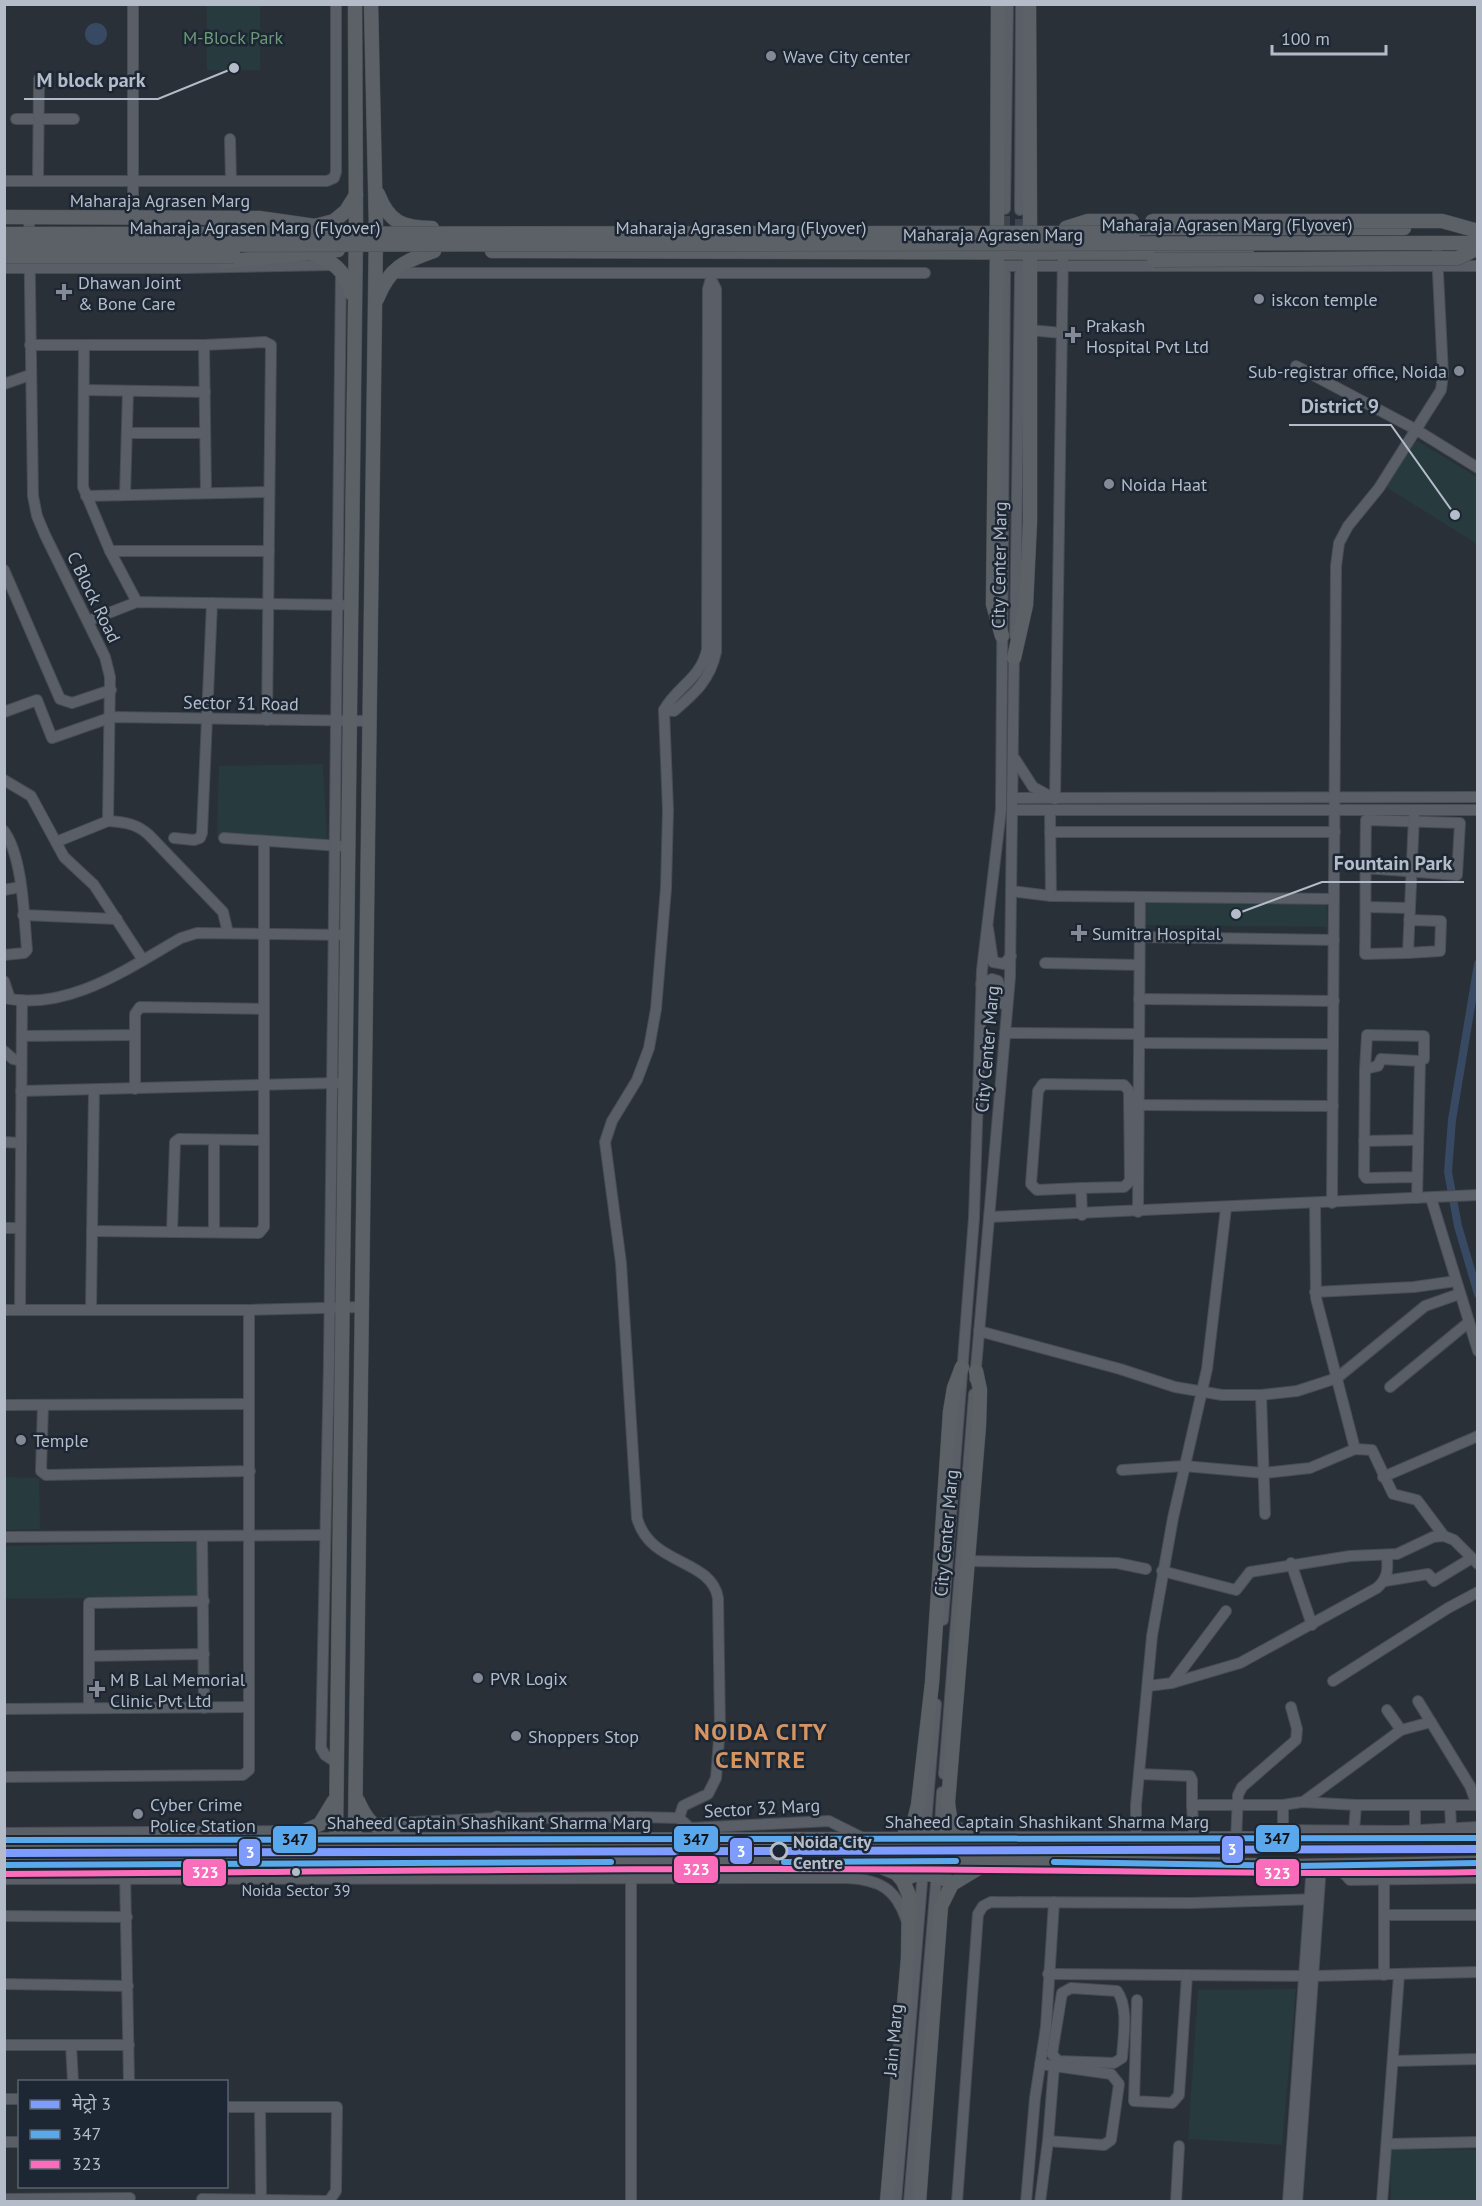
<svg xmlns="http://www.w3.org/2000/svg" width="1482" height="2206" viewBox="0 0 1482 2206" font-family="'PT Sans','Noto Sans Devanagari',sans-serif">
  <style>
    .green { fill: #273a3e }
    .water { fill: #384963 }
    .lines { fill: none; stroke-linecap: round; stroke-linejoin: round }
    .canal { stroke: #384963; stroke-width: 8 }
    .minor-tunnel { stroke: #3f454e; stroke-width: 10; stroke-dasharray: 10 5; stroke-linecap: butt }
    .minor-casing { stroke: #484c53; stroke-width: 12 }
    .major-casing { stroke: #484c55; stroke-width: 15 }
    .minor { stroke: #5a5e66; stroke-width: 10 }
    .major { stroke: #5c6168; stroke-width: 14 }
    .major-bridge-casing { stroke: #484c55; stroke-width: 15; stroke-linecap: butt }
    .major-bridge { stroke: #5c6168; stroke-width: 14 }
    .bus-1-casing { stroke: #1d2633; stroke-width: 10 }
    .bus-2-casing { stroke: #1d2633; stroke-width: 10 }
    .bus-1 { stroke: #5aa8eb; stroke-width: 6 }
    .bus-2 { stroke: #fb6dba; stroke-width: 6 }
    .metro-1-casing { stroke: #1d2633; stroke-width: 12 }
    .metro-1 { stroke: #7d9cfe; stroke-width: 8 }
    .poi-dot { fill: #848b96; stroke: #1d2633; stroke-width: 2 }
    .stop-dot { fill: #1d2633; stroke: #b4bcc9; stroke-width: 3 }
    .bus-dot { fill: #b4bcc9; stroke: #1d2633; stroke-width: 2 }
    .labels { text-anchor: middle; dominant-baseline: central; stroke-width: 5; stroke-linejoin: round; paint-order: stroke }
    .bus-label { font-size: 16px; fill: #b4bcc9; stroke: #1d2633 }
    .park-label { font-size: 18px; fill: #6b9a76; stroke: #1d2633 }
    .poi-label { font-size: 18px; fill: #b4bcc9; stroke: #1d2633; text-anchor: start }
    .street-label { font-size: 18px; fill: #b4bcc9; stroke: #1d2633 }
    .stop-label { font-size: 18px; font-weight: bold; fill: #b4bcc9; stroke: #1d2633; text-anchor: start }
    .district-label { font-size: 24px; font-weight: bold; letter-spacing: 1.5px; fill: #d59563; stroke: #1d2633 }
    .leader { fill: none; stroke: #b4bcc9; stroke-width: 2 }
    .callout-dot { fill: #b4bcc9; stroke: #1d2633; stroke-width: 2 }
    .callout-label { font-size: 20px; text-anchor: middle; font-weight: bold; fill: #b4bcc9; stroke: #1d2633; stroke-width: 5; stroke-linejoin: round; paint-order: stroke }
    .line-badge { stroke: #1d2633; stroke-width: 2 }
    .badge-label { font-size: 16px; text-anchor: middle; font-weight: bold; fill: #fff }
    .pale-badge-label { font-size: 16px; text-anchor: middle; font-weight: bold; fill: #111 }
  </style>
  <rect width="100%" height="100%" fill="#2a3038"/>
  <!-- green -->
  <g class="green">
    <rect x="207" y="5" width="53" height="65"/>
    <path d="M1414,439l63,38v67l-91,-57z"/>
    <path d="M323,764l4,75 -110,-1 2,-72z"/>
    <path d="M1326,901l1,26 -182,-2 -1,-23z"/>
    <path d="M5,1477l34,1 1,51 -35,1z"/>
    <path d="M197,1542l1,55 -193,2 -1,-53z"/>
    <path d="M1296,1989l-14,156 -94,-6 10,-149z"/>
    <path d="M1390,2149l87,1v51h-86z"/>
  </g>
  <!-- water -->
  <circle class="water" cx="96" cy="34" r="11"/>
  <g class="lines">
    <!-- canal -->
    <path class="canal" d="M1478,964l-26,156 -4,52 10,54 20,68"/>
    <!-- minor-tunnel -->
    <g class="minor-tunnel">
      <path d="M1005,241v-32"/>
      <path d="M1020,274v-64"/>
    </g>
    <!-- minor casing -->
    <g class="minor-casing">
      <g id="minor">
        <path d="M133,4v213"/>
        <path d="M16,119h58"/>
        <path d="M230,139l1,42"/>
        <path d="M4,181h323l7,-3 2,-6v-168"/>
        <path d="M38,181l1,-102"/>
        <path d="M1005,209l3,-205"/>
        <path d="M1020,210l1,-206"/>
        <path d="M29,218l4,278 4,20 8,19 60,122 5,20 -2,144c17,1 29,3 41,14l74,77 5,21"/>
        <path d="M996,266h482"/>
        <path d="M4,268h182l147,-3"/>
        <path d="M392,273h533"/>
        <path d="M1029,330l33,3"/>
        <path d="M30,345h174l61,-3 6,3 -4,375"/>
        <path d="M84,345l-1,142 27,64 27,51"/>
        <path d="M204,345l2,148"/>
        <path d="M1296,366l119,63 63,39"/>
        <path d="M4,384l26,-9"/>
        <path d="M84,390l121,2"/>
        <path d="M127,433h78"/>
        <path d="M125,495l3,-104"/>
        <path d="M86,496l183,-4"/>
        <path d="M110,551h159"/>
        <path d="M4,570l56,129 12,4 39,-13"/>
        <path d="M88,621l49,-19 205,3"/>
        <path d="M1015,636l5,-362"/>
        <path d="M664,710l10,1c21,-18 36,-31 42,-59v-363l-4,-8"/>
        <path d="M4,712l33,-12 15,38 60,-21 257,4"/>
        <path d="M1015,759l18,28 22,12 8,-546"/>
        <path d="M4,780l27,16 33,61 30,28 49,75"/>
        <path d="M1012,798l466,-1"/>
        <path d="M1012,810h466"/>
        <path d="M1050,811l1,85 283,3"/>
        <path d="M4,831c19,26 20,86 23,119l-3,3 -20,2"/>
        <path d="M1050,832h285"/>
        <path d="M174,838l20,2 6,-2 2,-5 10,-230"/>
        <path d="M224,838l116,8"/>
        <path d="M56,842l52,-21"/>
        <path d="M1365,868l92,7 3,-52 -94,-3c-1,44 0,89 -1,134l43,-1"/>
        <path d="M4,890l16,-3"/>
        <path d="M1011,891l40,5"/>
        <path d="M1366,907l43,1"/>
        <path d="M23,915l94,4"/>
        <path d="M1409,920l32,1 -1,30 -32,2 6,-137"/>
        <path d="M988,928l5,34 11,2 7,-8"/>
        <path d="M1139,937l195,3"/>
        <path d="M1045,963l94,2"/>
        <path d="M4,981l6,18"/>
        <path d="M981,984l11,-5 6,2 5,23"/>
        <path d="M4,998c64,14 126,-31 177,-60l16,-5 151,2"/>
        <path d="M1139,999l195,2"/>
        <path d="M1005,1033l134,1"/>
        <path d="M22,1036l113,-1"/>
        <path d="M1139,1043l194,1"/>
        <path d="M4,1051l9,8 8,2"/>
        <path d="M1365,1069l2,-34 57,1v23l-4,2"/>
        <path d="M135,1089v-75l5,-7 124,2"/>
        <path d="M21,1091l315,-8"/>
        <path d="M1139,1105l194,1"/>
        <path d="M1364,1141l53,-1"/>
        <path d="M4,1142l17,1"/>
        <path d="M1415,1177l-49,1 -2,-3 1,-106 13,-3 3,-7 39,2 -3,137"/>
        <path d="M1081,1188l-44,2 -6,-6 7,-93 5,-7 81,1 5,6 1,90 -6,6 -43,1 1,27"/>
        <path d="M1431,1198l47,153"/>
        <path d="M1332,1203l4,-637 3,-23 9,-17 31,-38 62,-98 2,-16 -6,-121"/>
        <path d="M1315,1204l1,94 39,151"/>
        <path d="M1138,1212l2,-315"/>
        <path d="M989,1217l489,-22"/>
        <path d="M4,1228h16"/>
        <path d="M92,1231l167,2 5,-6v-384"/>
        <path d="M172,1232l3,-90 4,-3 84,1"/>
        <path d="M214,1232v-92"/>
        <path d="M1315,1292l99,-5 42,-6"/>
        <path d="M91,1309l3,-219"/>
        <path d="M4,1310h245l113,-3"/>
        <path d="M20,1310l2,-310"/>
        <path d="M979,1331l141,38 55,18 47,8h39l36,-4 40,-13 88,-72 34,-12"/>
        <path d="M975,1379l35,-402 4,-325"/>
        <path d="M1390,1387l79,-65"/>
        <path d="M1261,1395l4,119"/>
        <path d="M4,1405l245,-1"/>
        <path d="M43,1405l-2,66 5,4 204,-4"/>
        <path d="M1122,1470l62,-4 80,7 46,-5 45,-19 17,1 21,44 24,6 27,36"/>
        <path d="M1383,1477l95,-41"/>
        <path d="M202,1536l2,172"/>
        <path d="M4,1537l321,-2"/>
        <path d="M968,1561l149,2 29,6"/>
        <path d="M1291,1563l21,62"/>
        <path d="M1162,1571l74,19 14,-18 100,-16 47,-2 36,-17 11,-1 10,4 24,24"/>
        <path d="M1385,1581l43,-7 6,7 38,-23"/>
        <path d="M943,1620l31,-402 8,-248 19,-160 4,-536"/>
        <path d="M89,1656l115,-2"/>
        <path d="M1333,1681l115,-73 30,-16"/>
        <path d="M1172,1683l68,-20 137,-75c11,-10 11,-18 10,-32"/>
        <path d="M1148,1686l24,-3 54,-72"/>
        <path d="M1418,1701l52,85 7,19"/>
        <path d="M89,1708v-105l115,-2"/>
        <path d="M4,1709l244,-2"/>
        <path d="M1387,1710l14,20"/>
        <path d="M337,1763l-12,-8 -4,-7 8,-385 12,-1092"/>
        <path d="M944,1774l30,-380"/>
        <path d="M1139,1774l51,2 2,4v25"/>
        <path d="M4,1777l239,-2 6,-5v-460"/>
        <path d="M1303,1802l98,-72 30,-8"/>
        <path d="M1450,1805l1,22"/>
        <path d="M679,1818l4,-12 25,-12 8,-16 4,-51 -2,-129c-7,-40 -68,-32 -81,-80l-16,-255 -16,-121 7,-21 25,-41 12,-32 7,-39 10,-121 2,-78 -4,-100c13,-24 36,-30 43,-60l1,-361 4,-14"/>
        <path d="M373,1824l124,-6 140,-1 42,1 11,10 139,-7 36,18"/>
        <path d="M926,1824l10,-120"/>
        <path d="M940,1825l2,-33"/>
        <path d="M1415,1830v-25"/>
        <path d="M1283,1831v-26"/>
        <path d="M1354,1831l2,-26"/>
        <path d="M4,1833l297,-2"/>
        <path d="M1194,1840l-2,-35h91l19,-3 54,3h122"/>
        <path d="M1236,1840l2,-45 4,-8 54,-47 1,-11 -6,-22"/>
        <path d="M1261,1840l1,-10 138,1 78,-4"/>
        <path d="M1136,1841v-36l16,-169 21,-118 34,-149 19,-161"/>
        <path d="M631,1861v341"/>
        <path d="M1384,1864v111"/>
        <path d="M1336,1865l14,15 128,-2"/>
        <path d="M125,1872l4,210"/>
        <path d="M4,1879l844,-1c32,2 48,11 58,41"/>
        <path d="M1384,1915h94"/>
        <path d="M4,1916l123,1"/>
        <path d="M1048,1974l265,2 165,-4"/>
        <path d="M4,1984l124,2"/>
        <path d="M1071,1988l46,3c12,16 6,48 5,67l-8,5 -56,-2 -6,-7 10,-61z"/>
        <path d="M1137,2000l-3,101 38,2 7,-8 8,-120"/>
        <path d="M4,2045h125"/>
        <path d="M71,2045l2,37"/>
        <path d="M1393,2061l85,-2"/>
        <path d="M1040,2064l71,10 8,10 -8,56 -7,5 -56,-4 6,-75"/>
        <path d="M4,2099h16"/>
        <path d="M260,2107l1,92"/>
        <path d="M4,2142h16"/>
        <path d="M1387,2144l91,-2"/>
        <path d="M4,2199l126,-1"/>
        <path d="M202,2199l127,2 7,-10 1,-84h-111"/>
        <path d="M896,2202l26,-320"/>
        <path d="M909,2202l27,-319"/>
        <path d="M957,2202l21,-288 5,-8 8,-4 200,1 127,-4"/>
        <path d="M1026,2202l9,-104 11,-71 8,-125"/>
        <path d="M1040,2202l8,-61"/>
        <path d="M1176,2202l3,-56"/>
        <path d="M1288,2202l24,-337"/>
        <path d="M1297,2202l24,-337"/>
        <path d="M1382,2202l17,-227"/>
      </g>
    </g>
    <!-- major casing -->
    <g class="major-casing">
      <g id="major">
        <path d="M355,4l1,224 -20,1604h19l21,-1604 -5,-224"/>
        <path d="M1029,4l1,224"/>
        <path d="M378,194c11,28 24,34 54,34"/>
        <path d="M4,217l255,1 56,8 19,-5 12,-10 10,-16"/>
        <path d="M997,228l1,-224"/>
        <path d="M1066,228l22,-7h44"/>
        <path d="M1120,228h284"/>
        <path d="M492,251l755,2"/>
        <path d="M310,253c23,8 35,17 41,40"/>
        <path d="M997,253l-4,351 9,32"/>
        <path d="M223,262l115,-12"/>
        <path d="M377,299c13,-32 26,-37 57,-48"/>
        <path d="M1014,658l12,-53 4,-84v-268"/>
        <path d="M358,1801c8,19 16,27 36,34"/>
        <path d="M497,1818l22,13h14"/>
        <path d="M912,1829l6,-24 14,-122 18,-271 4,-24 8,-21"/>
        <path d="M905,1830l52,1"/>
        <path d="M294,1836l26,-12 14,-23"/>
        <path d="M972,1839c-19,-12 -22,-13 -24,-37l31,-377 1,-35 -4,-19"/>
        <path d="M4,1840c492,-3 982,2 1474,-2"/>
        <path d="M874,1864l22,9 7,8 6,14 -1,63 -21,244"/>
        <path d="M4,1865l627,-4h358l306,5 183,-3"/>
        <path d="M903,1881c13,-11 37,-8 49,3"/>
        <path d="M919,2202l22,-296 11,-22 35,-21"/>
      </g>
    </g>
    <!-- minor -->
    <use href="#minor" class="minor"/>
    <!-- major -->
    <use href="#major" class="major"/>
    <!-- major-bridge casing -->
    <g class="major-bridge-casing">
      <g id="major-bridge">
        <path d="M1152,221h290l36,10"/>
        <path d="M4,234l1129,-1"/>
        <path d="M4,245l1474,-2"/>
        <path d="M4,256h230"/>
        <path d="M1154,260l304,-2 20,-10"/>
      </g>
    </g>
    <!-- major-bridge -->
    <use href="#major-bridge" class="major-bridge"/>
    <!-- bus-1 casing -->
    <g class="bus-1-casing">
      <g id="bus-1">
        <path d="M4,1840l1474,-2"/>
        <path d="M784,1862l172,-1"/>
        <path d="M1054,1862l241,4 183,-3"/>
        <path d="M4,1865l607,-3"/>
      </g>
    </g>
    <!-- bus-2 casing -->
    <g class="bus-2-casing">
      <path id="bus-2" d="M4,1874c329,-2 657,-7 985,-4 163,1 325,5 489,2"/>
    </g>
    <!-- bus-1 -->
    <use href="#bus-1" class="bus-1"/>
    <!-- bus-2 -->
    <use href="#bus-2" class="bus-2"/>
    <!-- metro-1 casing -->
    <g class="metro-1-casing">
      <path id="metro-1" d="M4,1853l1474,-4"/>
    </g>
    <!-- metro-1 -->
    <use href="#metro-1" class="metro-1"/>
  </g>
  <!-- markers -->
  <g class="poi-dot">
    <circle cx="771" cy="56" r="6"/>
    <path d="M61 283h6v6h6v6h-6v6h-6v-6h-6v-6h6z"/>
    <circle cx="1259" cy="299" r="6"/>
    <path d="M1070 326h6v6h6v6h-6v6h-6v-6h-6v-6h6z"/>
    <circle cx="1459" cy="371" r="6"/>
    <circle cx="1109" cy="484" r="6"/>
    <path d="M1076 924h6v6h6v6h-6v6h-6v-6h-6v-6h6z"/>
    <circle cx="21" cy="1440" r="6"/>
    <circle cx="478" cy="1678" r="6"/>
    <path d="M94 1680h6v6h6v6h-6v6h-6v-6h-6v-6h6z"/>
    <circle cx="516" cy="1736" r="6"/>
    <circle cx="138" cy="1814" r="6"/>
  </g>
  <circle class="stop-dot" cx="779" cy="1851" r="8"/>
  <circle class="bus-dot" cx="296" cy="1872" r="5"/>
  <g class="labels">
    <!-- bus labels -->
    <g class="bus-label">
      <text x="296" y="1890">Noida Sector 39</text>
    </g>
    <!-- park labels -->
    <g class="park-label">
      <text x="233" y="37">M-Block Park</text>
    </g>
    <!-- poi labels -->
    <g class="poi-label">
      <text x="783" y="56">Wave City center</text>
      <text x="78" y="282">Dhawan Joint<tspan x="78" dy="21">&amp; Bone Care</tspan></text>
      <text x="1271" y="299">iskcon temple</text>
      <text x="1086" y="325">Prakash<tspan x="1086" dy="21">Hospital Pvt Ltd</tspan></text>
      <text x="1447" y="371" text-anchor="end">Sub-registrar office, Noida</text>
      <text x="1121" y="484">Noida Haat</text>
      <text x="1092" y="933">Sumitra Hospital</text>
      <text x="33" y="1440">Temple</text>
      <text x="490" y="1678">PVR Logix</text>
      <text x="110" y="1679">M B Lal Memorial<tspan x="110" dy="21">Clinic Pvt Ltd</tspan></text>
      <text x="528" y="1736">Shoppers Stop</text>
      <text x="150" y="1804">Cyber Crime<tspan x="150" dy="21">Police Station</tspan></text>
    </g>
    <!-- street labels -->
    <g class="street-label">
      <text x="160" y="200">Maharaja Agrasen Marg</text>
      <text x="1227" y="224">Maharaja Agrasen Marg (Flyover)</text>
      <text x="255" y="227">Maharaja Agrasen Marg (Flyover)</text>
      <text x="741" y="227">Maharaja Agrasen Marg (Flyover)</text>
      <text x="993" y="234">Maharaja Agrasen Marg</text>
      <text transform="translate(999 565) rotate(-89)">City Center Marg</text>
      <text transform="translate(94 597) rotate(64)">C Block Road</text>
      <text transform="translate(241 703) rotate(1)">Sector 31 Road</text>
      <text transform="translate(987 1049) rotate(-85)">City Center Marg</text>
      <text transform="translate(946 1533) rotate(-85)">City Center Marg</text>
      <text transform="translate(762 1808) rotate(-3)">Sector 32 Marg</text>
      <text x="1047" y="1821">Shaheed Captain Shashikant Sharma Marg</text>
      <text x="489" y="1822">Shaheed Captain Shashikant Sharma Marg</text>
      <text transform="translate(893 2040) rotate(-85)">Jain Marg</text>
    </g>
    <!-- stop labels -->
    <g class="stop-label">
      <text x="793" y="1841">Noida City<tspan x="793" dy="21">Centre</tspan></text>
    </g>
    <!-- district labels -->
    <g class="district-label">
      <text x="761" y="1731">NOIDA CITY<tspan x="761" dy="28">CENTRE</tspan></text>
    </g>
  </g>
  <!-- callouts -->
  <path class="leader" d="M234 68L158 99H24M1455 515L1391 425H1289M1236 914L1322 882H1464"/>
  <g class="callout-dot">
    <circle cx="234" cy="68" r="6"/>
    <circle cx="1455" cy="515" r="6"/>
    <circle cx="1236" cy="914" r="6"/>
  </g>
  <g class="callout-label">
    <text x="91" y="87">M block park</text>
    <text x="1340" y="413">District 9</text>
    <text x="1393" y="870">Fountain Park</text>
  </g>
  <g class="line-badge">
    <rect x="1255" y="1824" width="45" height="29" rx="6" fill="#5aa8eb"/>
    <rect x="673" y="1825" width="46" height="28" rx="6" fill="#5aa8eb"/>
    <rect x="272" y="1825" width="45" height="29" rx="6" fill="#5aa8eb"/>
    <rect x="1221" y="1835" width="23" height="29" rx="6" fill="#7d9cfe"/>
    <rect x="729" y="1837" width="24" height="28" rx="6" fill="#7d9cfe"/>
    <rect x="238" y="1838" width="23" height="29" rx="6" fill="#7d9cfe"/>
    <rect x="673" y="1855" width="46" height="29" rx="6" fill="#fb6dba"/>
    <rect x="182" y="1858" width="45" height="29" rx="6" fill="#fb6dba"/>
    <rect x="1255" y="1858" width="45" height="29" rx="6" fill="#fb6dba"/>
  </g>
  <g class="badge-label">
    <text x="1232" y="1855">3</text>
    <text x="741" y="1857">3</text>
    <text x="250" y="1858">3</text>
    <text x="696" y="1875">323</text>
    <text x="205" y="1878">323</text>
    <text x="1277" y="1879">323</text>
  </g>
  <g class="pale-badge-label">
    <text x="1277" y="1844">347</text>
    <text x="696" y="1845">347</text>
    <text x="295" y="1845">347</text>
  </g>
  <!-- border -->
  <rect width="1482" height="2206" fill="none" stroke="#b4bcc9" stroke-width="12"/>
  <!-- legend -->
  <rect x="18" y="2080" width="210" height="108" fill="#1d2633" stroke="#59626f" stroke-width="1.5"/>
  <rect x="30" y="2100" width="30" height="9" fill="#7d9cfe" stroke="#59626f" stroke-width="1.5"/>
  <text x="72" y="2110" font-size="18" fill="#b4bcc9">मेट्रो 3</text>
  <rect x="30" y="2130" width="30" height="9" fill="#5aa8eb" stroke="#59626f" stroke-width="1.5"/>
  <text x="72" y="2140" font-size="18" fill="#b4bcc9">347</text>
  <rect x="30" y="2160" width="30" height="9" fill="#fb6dba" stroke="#59626f" stroke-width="1.5"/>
  <text x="72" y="2170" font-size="18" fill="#b4bcc9">323</text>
  <!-- scale -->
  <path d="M1272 45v9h114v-9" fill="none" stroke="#b4bcc9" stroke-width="3"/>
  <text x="1281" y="45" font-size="18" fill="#b4bcc9" stroke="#1d2633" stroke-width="4.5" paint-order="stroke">100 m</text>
</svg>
